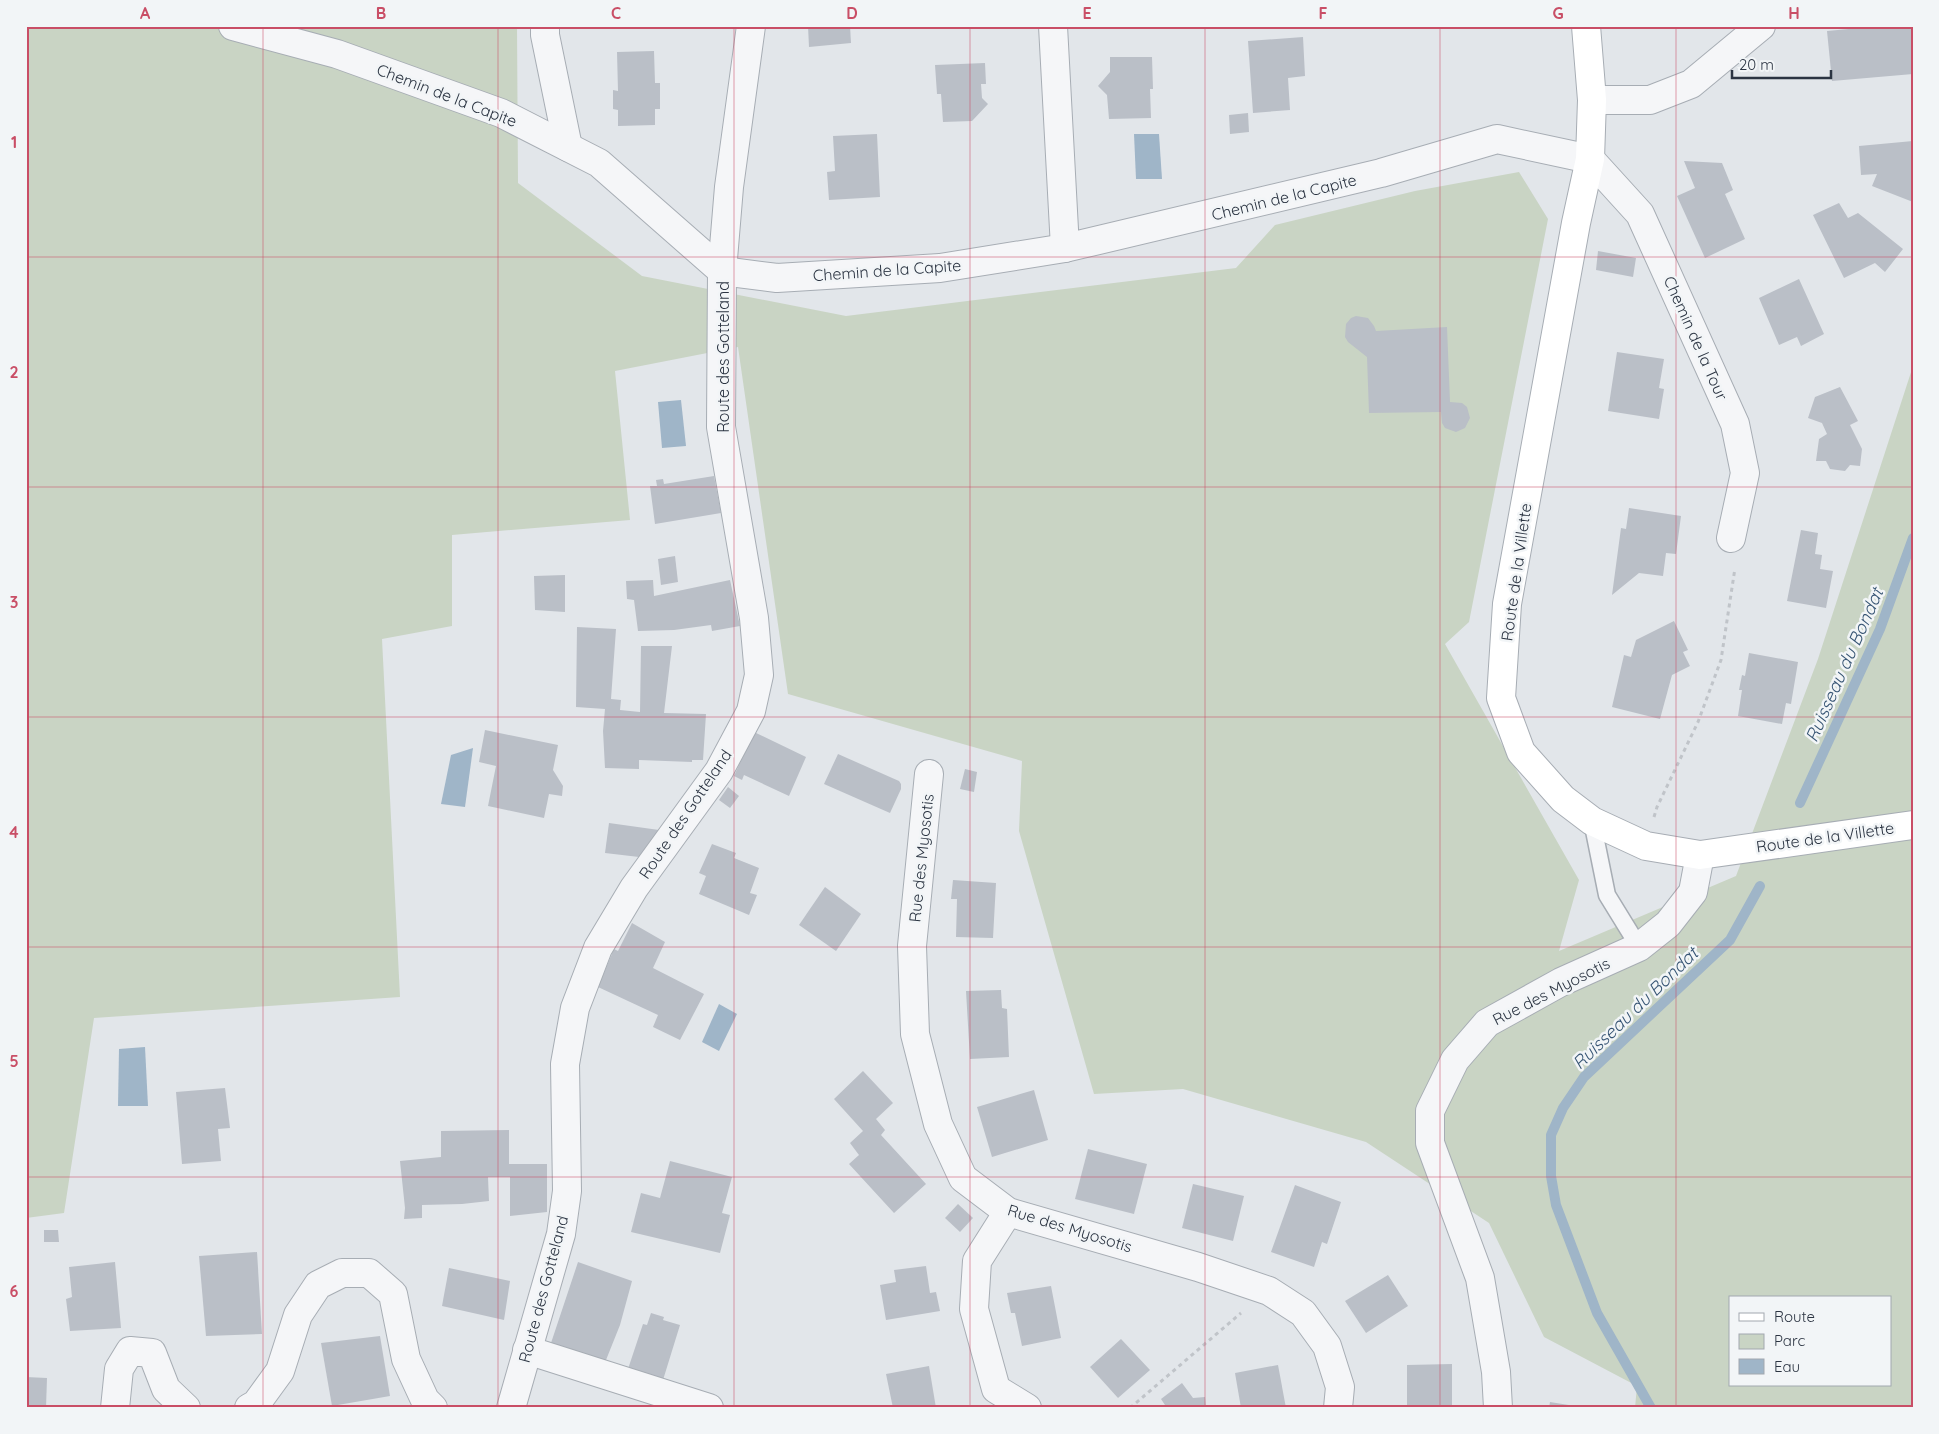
<svg xmlns="http://www.w3.org/2000/svg" width="1939" height="1434" viewBox="0 0 1939 1434" font-family="Quicksand,sans-serif">
  <style>
    .green { fill: #c9d4c4; fill-rule: evenodd }
    .water { fill: #9fb5c8 }
    .lines { fill: none; stroke-linecap: round; stroke-linejoin: round }
    .stream { stroke: #9fb5c8; stroke-width: 10 }
    .building { fill: #babfc7 }
    .service-casing { stroke: #a7adb4; stroke-width: 19 }
    .minor-casing { stroke: #a7adb4; stroke-width: 30 }
    .secondary-casing { stroke: #a7adb4; stroke-width: 30 }
    .path { stroke: #c0c4c9; stroke-width: 3; stroke-dasharray: 4 4; stroke-linecap: butt }
    .service { stroke: #f5f6f8; stroke-width: 16 }
    .minor { stroke: #f5f6f8; stroke-width: 28 }
    .secondary { stroke: #fff; stroke-width: 28 }
    .grid { fill: none; stroke: #c94e66; stroke-width: 1; stroke-opacity: 0.55 }
    .labels { text-anchor: middle; dominant-baseline: central; stroke-width: 5; stroke-linejoin: round; paint-order: stroke }
    .street-label { font-size: 16px; fill: #2b3442; stroke: #f2f5f7 }
    .water-label { font-size: 18px; font-style: italic; fill: #375574; stroke: #f2f5f7 }
    .neatline { fill: none; stroke: #c94e66; stroke-width: 2 }
    .grid-label { font-size: 16px; text-anchor: middle; font-weight: bold; fill: #c94e66 }
  </style>
  <rect width="100%" height="100%" fill="#e2e6ea"/>
  <!-- green -->
  <path class="green" d="M26,26h491l1,157 124,93 204,40 390,-48 39,-43 140,-34 104,-19 29,47 -79,403 -24,22 134,236 -20,71 177,-75 82,-217 95,-293v1042h-278l2,-22 -93,-49 -55,-114 -123,-81 -183,-53 -89,5 -75,-263 3,-70 -234,-67 -50,-347 -123,24 15,149 -178,15v91l-70,13 18,358 -306,21 -30,195 -38,5zM1730,1298h160v87h-160z"/>
  <!-- water -->
  <g class="water">
    <path d="M1134,134h25l3,45h-26z"/>
    <path d="M681,400l5,46 -24,2 -4,-46z"/>
    <path d="M473,748l-8,59 -24,-3 10,-49z"/>
    <path d="M719,1004l18,10 -18,37 -17,-9z"/>
    <path d="M145,1047l3,59h-30l1,-57z"/>
  </g>
  <g class="lines">
    <!-- stream -->
    <g class="stream">
      <path d="M1800,803l80,-174 33,-91"/>
      <path d="M1651,1408l-54,-95 -41,-108 -5,-29v-41l12,-27 21,-31 146,-137 30,-54"/>
    </g>
  </g>
  <!-- building -->
  <g class="building">
    <path d="M808,26h42l1,17 -42,4z"/>
    <path d="M1881,26h32v48l-81,7 -5,-50z"/>
    <path d="M1303,37l2,39 -17,2 2,32 -37,3 -5,-72z"/>
    <path d="M654,51l1,32h5v26h-5v16l-37,1v-16l-5,-1v-19l5,1 -1,-39z"/>
    <path d="M1110,57h42l1,32h-3l1,29 -42,1 -2,-24 -9,-9 12,-14z"/>
    <path d="M985,63l1,21h-5l1,14 6,6 -16,17 -29,1 -2,-28h-4l-2,-29z"/>
    <path d="M1248,113l1,19 -19,2 -1,-19z"/>
    <path d="M877,134l3,63 -51,3 -2,-28 8,-1 -2,-35z"/>
    <path d="M1913,141v61l-41,-16 5,-12 -16,1 -2,-29z"/>
    <path d="M1684,161l38,2 11,27 -8,4 20,45 -40,19 -28,-62 18,-8z"/>
    <path d="M1839,203l9,15 10,-5 45,36 -18,23 -10,-9 -31,15 -31,-63z"/>
    <path d="M1598,251l38,7 -3,19 -37,-7z"/>
    <path d="M1799,279l25,55 -23,12 -4,-9 -18,8 -20,-47z"/>
    <path d="M1356,316l12,2 6,8 2,5 71,-4 3,75 12,1 5,4 3,11 -5,10 -9,4 -11,-4 -3,-5 -1,-11 -72,1 -2,-56 -19,-15 -3,-5 1,-13 5,-6z"/>
    <path d="M1617,352l47,7 -5,29 5,1 -5,30 -51,-8z"/>
    <path d="M1840,387l18,34 -8,4 12,24 -2,17 -10,-1 -5,6 -15,-2 -4,-8h-10l3,-22 8,-5 -5,-11 -14,-5 7,-21z"/>
    <path d="M714,476l7,37 -66,11 -5,-38h7l-1,-6 7,-1 1,5z"/>
    <path d="M1629,508l52,8 -5,38 -10,-1 -3,23 -24,-3 -27,22 9,-67 5,1z"/>
    <path d="M1801,530l17,3 -3,21 7,1 -2,14 13,2 -7,37 -39,-7z"/>
    <path d="M675,556l3,26 -17,3 -3,-26z"/>
    <path d="M565,575v37l-30,-2 -1,-34z"/>
    <path d="M653,580l1,16 76,-16 10,46 -28,5 -1,-6 -37,5 -36,1 -4,-31 -7,-1 -1,-18z"/>
    <path d="M1674,621l14,29 -5,2 7,14 -18,9 -12,44 -48,-12 12,-52 7,2 5,-17z"/>
    <path d="M577,627l39,2 -5,70 10,1 -1,10 20,2 1,-66h31l-8,67 42,1 -3,46h-11v2l-53,-2v9l-34,-1 -2,-37 2,-22 -29,-2z"/>
    <path d="M1749,653l49,9 -7,42 -5,-1 -4,21 -44,-8 4,-26h-3l3,-15 3,1z"/>
    <path d="M485,730l73,15 -5,25 10,16 -1,10 -13,-2 -5,24 -56,-12 8,-40 -17,-4z"/>
    <path d="M754,732l52,25 -17,39 -45,-21 -2,5 -8,-4z"/>
    <path d="M838,754l61,27 2,3v5l-11,24 -66,-29z"/>
    <path d="M965,769l12,3 -3,20 -14,-3z"/>
    <path d="M728,787l11,9 -9,12 -11,-8z"/>
    <path d="M609,823l50,7 -20,27 -34,-4z"/>
    <path d="M712,844l24,9 -2,5 25,10 -9,25 7,2 -8,20 -50,-21 7,-18 -7,-3z"/>
    <path d="M953,880l43,3 -3,55 -37,-1 1,-38h-6z"/>
    <path d="M825,887l36,27 -25,37 -37,-26z"/>
    <path d="M632,923l33,19 -12,26 51,26 -24,46 -27,-13 5,-12 -60,-28 16,-38 4,2z"/>
    <path d="M1001,990l1,18 5,1 2,48 -39,2 -4,-68z"/>
    <path d="M863,1071l30,32 -17,16 9,11 -4,5 45,49 -32,29 -45,-49 10,-9 -9,-12 13,-12 -29,-32z"/>
    <path d="M225,1088l5,40 -12,1 3,32 -39,3 -6,-72z"/>
    <path d="M1034,1090l14,50 -56,17 -15,-50z"/>
    <path d="M509,1130v34h38v48l-37,4v-39h-22l1,24 -27,3 -40,1v13l-18,1 1,-11 -5,-47 41,-4v-26z"/>
    <path d="M1088,1149l59,15 -13,50 -59,-15z"/>
    <path d="M670,1161l62,16 -10,36 8,2 -10,38 -89,-21 10,-39 19,5z"/>
    <path d="M1193,1184l51,12 -11,45 -51,-13z"/>
    <path d="M1295,1185l46,17 -14,42 -5,-2 -8,25 -43,-15z"/>
    <path d="M958,1204l15,14 -13,14 -15,-14z"/>
    <path d="M44,1230h14l1,12h-15z"/>
    <path d="M257,1252l5,82 -56,2 -7,-80z"/>
    <path d="M115,1262l6,66 -51,3 -4,-32 6,-2 -3,-30z"/>
    <path d="M578,1262l54,19 -12,44 -16,40 -54,-19z"/>
    <path d="M926,1266l4,27 6,-1 4,19 -54,9 -6,-35 16,-3 -2,-12z"/>
    <path d="M449,1268l61,13 -6,39 -62,-14z"/>
    <path d="M1388,1275l20,31 -42,27 -21,-32z"/>
    <path d="M1051,1286l10,52 -39,8 -7,-33h-4l-4,-20z"/>
    <path d="M651,1313l13,4 -1,3 17,5 -17,55 -35,-11 15,-45 4,1z"/>
    <path d="M380,1336l10,60 -58,10 -11,-63z"/>
    <path d="M1121,1339l29,31 -32,28 -28,-31z"/>
    <path d="M1452,1364v44h-45v-43z"/>
    <path d="M1278,1365l8,43h-45l-6,-35z"/>
    <path d="M929,1366l7,42h-43l-7,-34z"/>
    <path d="M26,1377l21,1 -1,30h-20z"/>
    <path d="M1182,1383l11,15 12,-1 1,11h-39l-6,-9z"/>
    <path d="M1550,1402l31,5v1h-32z"/>
  </g>
  <g class="lines">
    <!-- service casing -->
    <g class="service-casing">
      <path id="service" d="M1592,821l15,74 32,52"/>
    </g>
    <!-- minor casing -->
    <g class="minor-casing">
      <g id="minor">
        <path d="M233,26l104,28 164,59 98,50 123,108 55,7 163,-10 125,-20 316,-75 116,-34 93,20 50,55 95,210 10,49 -14,65"/>
        <path d="M545,26v9l23,112"/>
        <path d="M1053,26l12,222"/>
        <path d="M1592,100h58l41,-16 70,-58"/>
        <path d="M929,774l-17,172 3,88 23,90 25,54 45,34 190,55 71,24 34,22 24,33 13,41 -2,21"/>
        <path d="M1008,1212l-31,49 -3,48 22,80 31,19"/>
        <path d="M527,1350l182,58"/>
        <path d="M115,1408l4,-39 11,-18 22,2 14,36 20,19"/>
        <path d="M249,1408l7,-4 24,-33 18,-56 20,-30 24,-12h27l24,21 13,65 19,41 8,8"/>
        <path d="M511,1408l50,-174 6,-43 -2,-127 10,-56 23,-60 36,-60 85,-117 32,-60 8,-36 -5,-57 -33,-191 1,-156 7,-84 22,-161"/>
        <path d="M1498,1408l-2,-36 -16,-94 -50,-135v-32l25,-51 32,-37 74,-41 78,-35 29,-23 25,-32 7,-37"/>
      </g>
    </g>
    <!-- secondary casing -->
    <g class="secondary-casing">
      <path id="secondary" d="M1586,26l6,74 -2,59 -14,64 -69,381 -6,94 20,54 42,47 29,22 54,25 54,9 213,-30"/>
    </g>
    <!-- path -->
    <g class="path">
      <path d="M1654,817l3,-10 41,-85 23,-62 14,-92"/>
      <path d="M1130,1408l111,-95"/>
    </g>
    <!-- service -->
    <use href="#service" class="service"/>
    <!-- minor -->
    <use href="#minor" class="minor"/>
    <!-- secondary -->
    <use href="#secondary" class="secondary"/>
  </g>
  <!-- grid -->
  <path class="grid" d="M263,26v1382M498,26v1382M734,26v1382M970,26v1382M1205,26v1382M1440,26v1382M1676,26v1382M26,257h1887M26,487h1887M26,717h1887M26,947h1887M26,1177h1887"/>
  <g class="labels">
    <!-- street labels -->
    <g class="street-label">
      <text transform="translate(447 95) rotate(21)">Chemin de la Capite</text>
      <text transform="translate(1284 197) rotate(-14)">Chemin de la Capite</text>
      <text transform="translate(887 270) rotate(-4)">Chemin de la Capite</text>
      <text transform="translate(1696 338) rotate(66)">Chemin de la Tour</text>
      <text transform="translate(723 357) rotate(-90)">Route des Gotteland</text>
      <text transform="translate(1516 572) rotate(-82)">Route de la Villette</text>
      <text transform="translate(685 814) rotate(-56)">Route des Gotteland</text>
      <text transform="translate(1825 837) rotate(-8)">Route de la Villette</text>
      <text transform="translate(921 858) rotate(-84)">Rue des Myosotis</text>
      <text transform="translate(1551 991) rotate(-27)">Rue des Myosotis</text>
      <text transform="translate(1070 1228) rotate(17)">Rue des Myosotis</text>
      <text transform="translate(543 1289) rotate(-75)">Route des Gotteland</text>
    </g>
    <!-- water labels -->
    <g class="water-label">
      <text transform="translate(1844 665) rotate(-66)">Ruisseau du Bondat</text>
      <text transform="translate(1635 1008) rotate(-44)">Ruisseau du Bondat</text>
    </g>
  </g>
  <!-- border -->
  <rect width="1939" height="1434" fill="none" stroke="#f2f5f7" stroke-width="55"/>
  <!-- legend -->
  <rect x="1729" y="1296" width="162" height="90" fill="#f2f5f7" stroke="#a2a8af"/>
  <rect x="1739" y="1313" width="25" height="8" fill="#ffffff" stroke="#a2a8af"/>
  <text x="1774" y="1322" font-size="15" fill="#2b3442">Route</text>
  <rect x="1739" y="1334" width="25" height="15" fill="#c9d4c4" stroke="#a2a8af"/>
  <text x="1774" y="1346" font-size="15" fill="#2b3442">Parc</text>
  <rect x="1739" y="1359" width="25" height="15" fill="#9fb5c8" stroke="#a2a8af"/>
  <text x="1774" y="1372" font-size="15" fill="#2b3442">Eau</text>
  <!-- scale -->
  <path d="M1732 70v8h99v-8" fill="none" stroke="#2b3442" stroke-width="2.5"/>
  <text x="1739" y="70" font-size="15" fill="#2b3442" stroke="#f2f5f7" stroke-width="4" paint-order="stroke">20 m</text>
  <rect x="28" y="28" width="1884" height="1378" class="neatline"/>
  <g class="grid-label">
    <text x="145" y="19">A</text>
    <text x="381" y="19">B</text>
    <text x="616" y="19">C</text>
    <text x="852" y="19">D</text>
    <text x="1087" y="19">E</text>
    <text x="1323" y="19">F</text>
    <text x="1558" y="19">G</text>
    <text x="1794" y="19">H</text>
    <text x="14" y="148">1</text>
    <text x="14" y="378">2</text>
    <text x="14" y="608">3</text>
    <text x="14" y="838">4</text>
    <text x="14" y="1067">5</text>
    <text x="14" y="1297">6</text>
  </g>
</svg>
